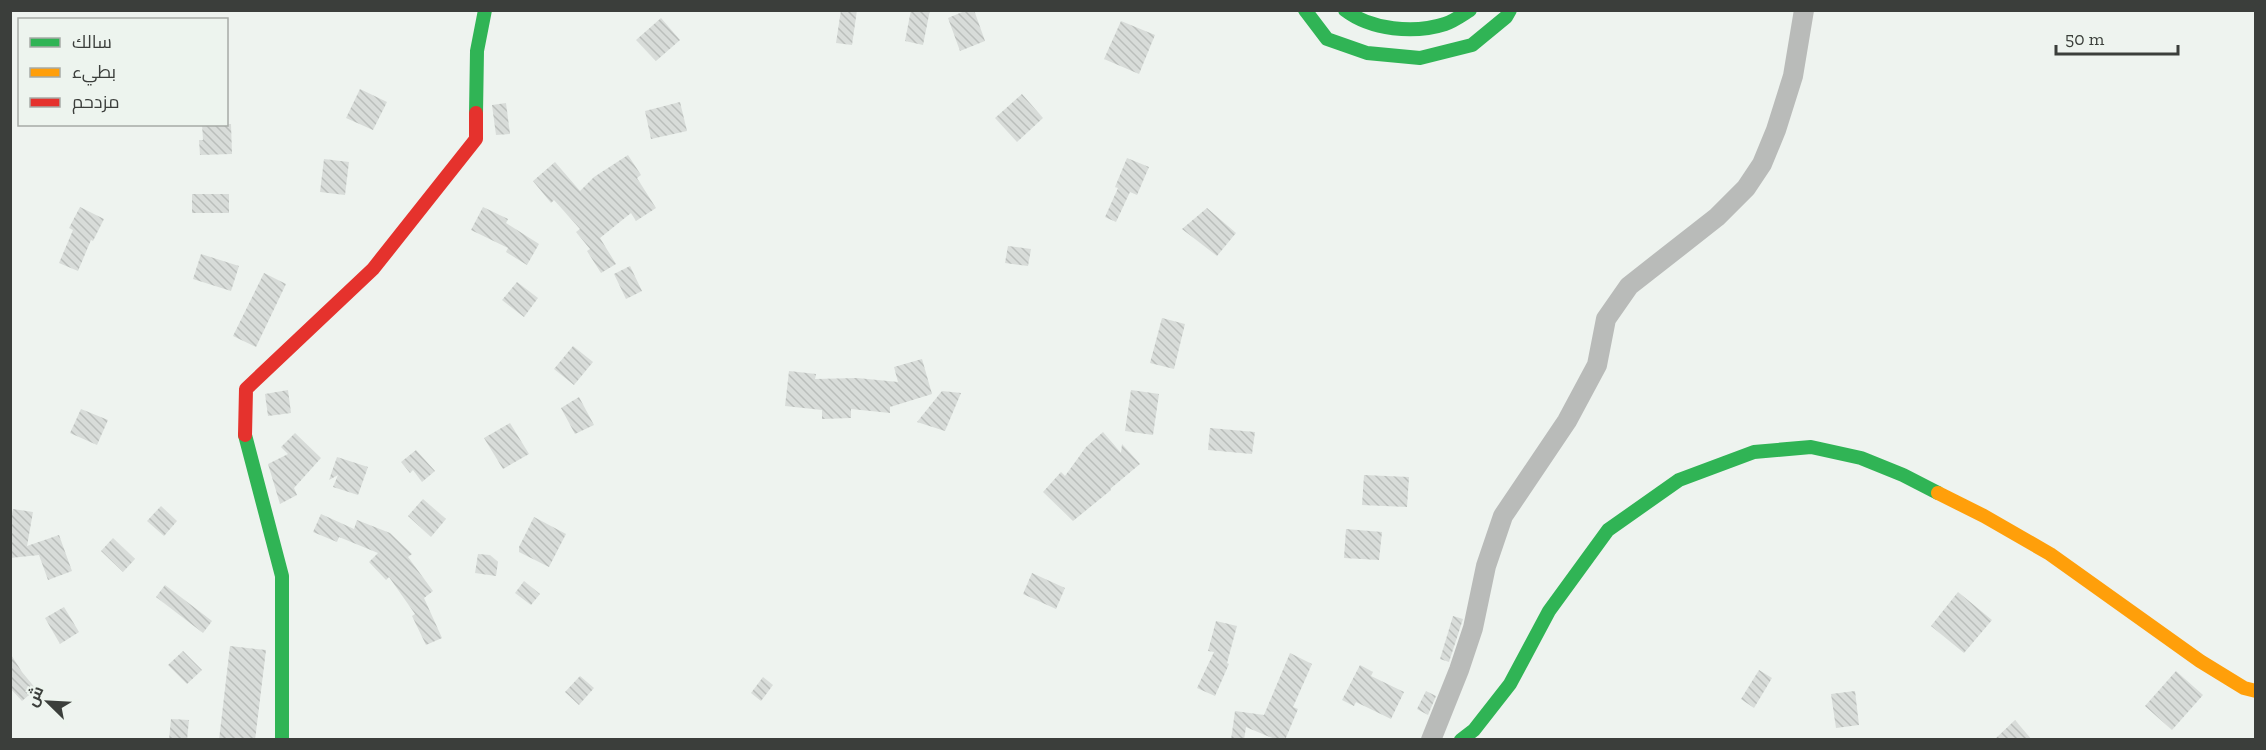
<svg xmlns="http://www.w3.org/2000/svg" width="2266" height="750" viewBox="0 0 2266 750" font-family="'Zilla Slab',Cairo,serif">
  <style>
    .building { fill: url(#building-back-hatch) }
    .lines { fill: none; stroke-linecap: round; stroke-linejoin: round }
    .street { stroke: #b9bbb9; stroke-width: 20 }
    .fast { stroke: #30b455; stroke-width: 14 }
    .slow { stroke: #ff9f0a; stroke-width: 14 }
    .jam { stroke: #e5322d; stroke-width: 14 }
  </style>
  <defs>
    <pattern id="building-back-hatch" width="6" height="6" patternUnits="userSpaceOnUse" patternTransform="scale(1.5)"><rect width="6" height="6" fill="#d8dcd9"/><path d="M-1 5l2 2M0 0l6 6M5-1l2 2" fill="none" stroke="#babebb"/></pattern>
  </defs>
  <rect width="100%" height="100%" fill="#eef3ef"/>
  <!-- building -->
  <g class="building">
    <path d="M841,10h16l-5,35 -16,-2z"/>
    <path d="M911,10h19l-7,35 -18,-4z"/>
    <path d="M967,10h7l11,31 -25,10 -12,-33z"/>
    <path d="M661,18l19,22 -24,21 -20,-21z"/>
    <path d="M1121,21l34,14 -16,39 -35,-15z"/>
    <path d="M360,89l27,13 -14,28 -27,-12z"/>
    <path d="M1022,94l21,24 -26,24 -22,-24z"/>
    <path d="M680,102l7,29 -36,8 -6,-28z"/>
    <path d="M506,103l4,31 -14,1 -4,-30z"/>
    <path d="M202,124h29l1,30 -32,1 -1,-15h4z"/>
    <path d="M628,155l13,20 -4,3 19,30 -20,13 -5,-8 -31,25 16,26 -15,9 -14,-22 3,-2 -14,-17 4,-3 -26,-29 -3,3 -18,-22 22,-19 25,29 14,-14z"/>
    <path d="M1127,158l22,9 -12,28 -7,-3 -14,30 -11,-5 13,-29 -3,-1z"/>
    <path d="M324,159l25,3 -4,33 -25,-3z"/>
    <rect x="192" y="194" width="37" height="19"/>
    <path d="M80,207l24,12 -11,22 -2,-1 -13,31 -19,-8 14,-33 -4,-2z"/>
    <path d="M483,207l25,12 -2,4 33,21 -12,21 -21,-13 2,-4 -37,-18z"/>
    <path d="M1207,208l29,25 -19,23 -35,-27z"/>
    <path d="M1008,246l23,3 -3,17 -23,-3z"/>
    <path d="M201,254l38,12 -8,25 -38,-12z"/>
    <path d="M630,266l12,25 -16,8 -12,-25z"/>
    <path d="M264,273l22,11 -30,63 -23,-11z"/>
    <path d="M517,282l21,16 -14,19 -22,-17z"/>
    <path d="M1162,318l23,6 -11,45 -24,-6z"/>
    <path d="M573,346l20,16 -19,23 -20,-16z"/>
    <path d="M922,359l10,35 -42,13v6l-39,-4v9l-29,1v-9l-37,-4 4,-35 27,3 -1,5 42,-1 41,4 -4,-15z"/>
    <path d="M288,390l3,23 -23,3 -3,-22z"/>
    <path d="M1131,390l28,4 -6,41 -28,-4z"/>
    <path d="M942,391l19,2 -16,38 -28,-9z"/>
    <path d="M579,397l15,28 -19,9 -14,-26z"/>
    <path d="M81,409l27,11 -11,25 -27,-12z"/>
    <path d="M510,423l19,31 -26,15 -19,-31z"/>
    <path d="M1210,428l45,4 -3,22 -44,-4z"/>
    <path d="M1103,432l18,21 1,-9 18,20 -30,25 1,1 -38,31 -30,-29 18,-20 4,4 21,-29z"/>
    <path d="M295,433l26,25 -27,30 3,7 -17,9 -12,-40 20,-10 -7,-7z"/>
    <path d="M416,450l19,21 -13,11 -9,-12 -3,3 -9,-11z"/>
    <path d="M337,457l31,10 -10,28 -25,-8 5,-12 -9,5z"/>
    <path d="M1364,475l45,2 -2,30 -45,-2z"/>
    <path d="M423,499l23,20 -15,18 -23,-21z"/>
    <path d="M161,506l16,15 -13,15 -17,-15z"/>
    <path d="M13,509l20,3 -6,34 32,-11 13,36 -24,9 -9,-25 -29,3v-35z"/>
    <path d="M321,514l33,15 3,-9 33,13 22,21 -4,3 25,34 -9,7 18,40 -16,7 -14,-29 3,-2 -26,-37 -3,3 -17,-18 9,-9 -39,-16 -2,5 -24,-10z"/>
    <path d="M534,517l32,17 -17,33 -30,-15v-5z"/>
    <path d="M1346,529l36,3 -3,28 -35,-2z"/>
    <path d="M113,538l22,21 -12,13 -22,-21z"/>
    <path d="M478,554l12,1 8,7 -2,14 -21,-3z"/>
    <path d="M1032,573l33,15 -9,21 -33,-15z"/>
    <path d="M524,581l16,13 -9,11 -16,-12z"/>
    <path d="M165,585l47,36 -9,12 -47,-36z"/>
    <path d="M1958,592l34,28 -28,33 -33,-27z"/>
    <path d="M64,607l15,25 -19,12 -15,-26z"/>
    <path d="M1453,616l10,3 -14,43 -9,-3z"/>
    <path d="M1216,621l21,5 -10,37 2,1 -14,32 -18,-8 17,-36 -6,-1z"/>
    <path d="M230,646l36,4 -11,90h-36z"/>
    <path d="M183,651l19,19 -15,14 -19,-19z"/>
    <path d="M10,653l12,19 14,17 -14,12 -12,-13z"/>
    <path d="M1290,653l22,11 -19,43 5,2 -13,31h-8l-31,-13 -2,13h-13l4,-29 29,4z"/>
    <path d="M1360,665l13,7 -2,4 33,16 -13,27 -35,-17 -2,4 -12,-6z"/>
    <path d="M1759,670l13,8 -18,30 -13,-9z"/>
    <path d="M2176,671l27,24 -31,35 -27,-24z"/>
    <path d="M580,676l14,12 -15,17 -14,-13z"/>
    <path d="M763,677l10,8 -12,16 -10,-8z"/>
    <path d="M1426,691l10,5 -8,19 -11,-6z"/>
    <path d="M1855,691l4,34 -23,3 -5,-34z"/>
    <path d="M171,719l18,1 -2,20h-18z"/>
    <path d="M2015,720l17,20h-38z"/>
  </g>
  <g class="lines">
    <!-- street -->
    <path class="street" d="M1431,740l28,-70 14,-42 13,-62 17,-50 64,-95 30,-56 9,-46 23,-33 88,-69 29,-29 16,-24 14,-34 17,-54 11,-66"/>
    <!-- fast -->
    <g class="fast">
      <path d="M1305,10l22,29 40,14 53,5 52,-13 34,-28 4,-7"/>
      <path d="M1345,10c26,20 69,24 100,14 9,-3 17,-9 25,-14"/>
      <path d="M476,113l1,-62 8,-41"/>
      <path d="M245,435l37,141v164"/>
      <path d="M1461,740l13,-10 36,-46 39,-73 59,-81 71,-50 75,-28 57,-5 50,11 42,17 35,18"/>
    </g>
    <!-- slow -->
    <path class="slow" d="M1938,493l46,23 66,38 150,107 44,27 12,3"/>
    <!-- jam -->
    <path class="jam" d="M245,435l1,-46 127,-120 103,-130v-26"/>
  </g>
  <!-- border -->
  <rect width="2266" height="750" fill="none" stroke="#3b3e3b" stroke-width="24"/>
  <!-- legend -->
  <rect x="18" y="18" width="210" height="108" fill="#edf4ee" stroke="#a6aba6" stroke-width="1.5"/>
  <rect x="30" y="38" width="30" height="9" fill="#30b455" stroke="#a6aba6" stroke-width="1.5"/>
  <text x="72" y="48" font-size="18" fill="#3b3e3b">سالك</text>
  <rect x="30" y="68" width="30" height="9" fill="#ff9f0a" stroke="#a6aba6" stroke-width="1.5"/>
  <text x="72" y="78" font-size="18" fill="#3b3e3b">بطيء</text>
  <rect x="30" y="98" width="30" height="9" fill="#e5322d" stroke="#a6aba6" stroke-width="1.5"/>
  <text x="72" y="108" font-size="18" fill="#3b3e3b">مزدحم</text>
  <!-- north arrow -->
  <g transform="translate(48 702) rotate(294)" stroke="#edf4ee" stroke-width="4.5" paint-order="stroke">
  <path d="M0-4.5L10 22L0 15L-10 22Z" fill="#3b3e3b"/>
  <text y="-9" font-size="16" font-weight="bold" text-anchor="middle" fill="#3b3e3b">ش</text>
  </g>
  <!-- scale -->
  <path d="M2056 45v9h122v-9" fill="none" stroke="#3b3e3b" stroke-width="3"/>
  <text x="2065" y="45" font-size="18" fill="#3b3e3b" stroke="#edf4ee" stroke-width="4.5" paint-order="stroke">50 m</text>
</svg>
